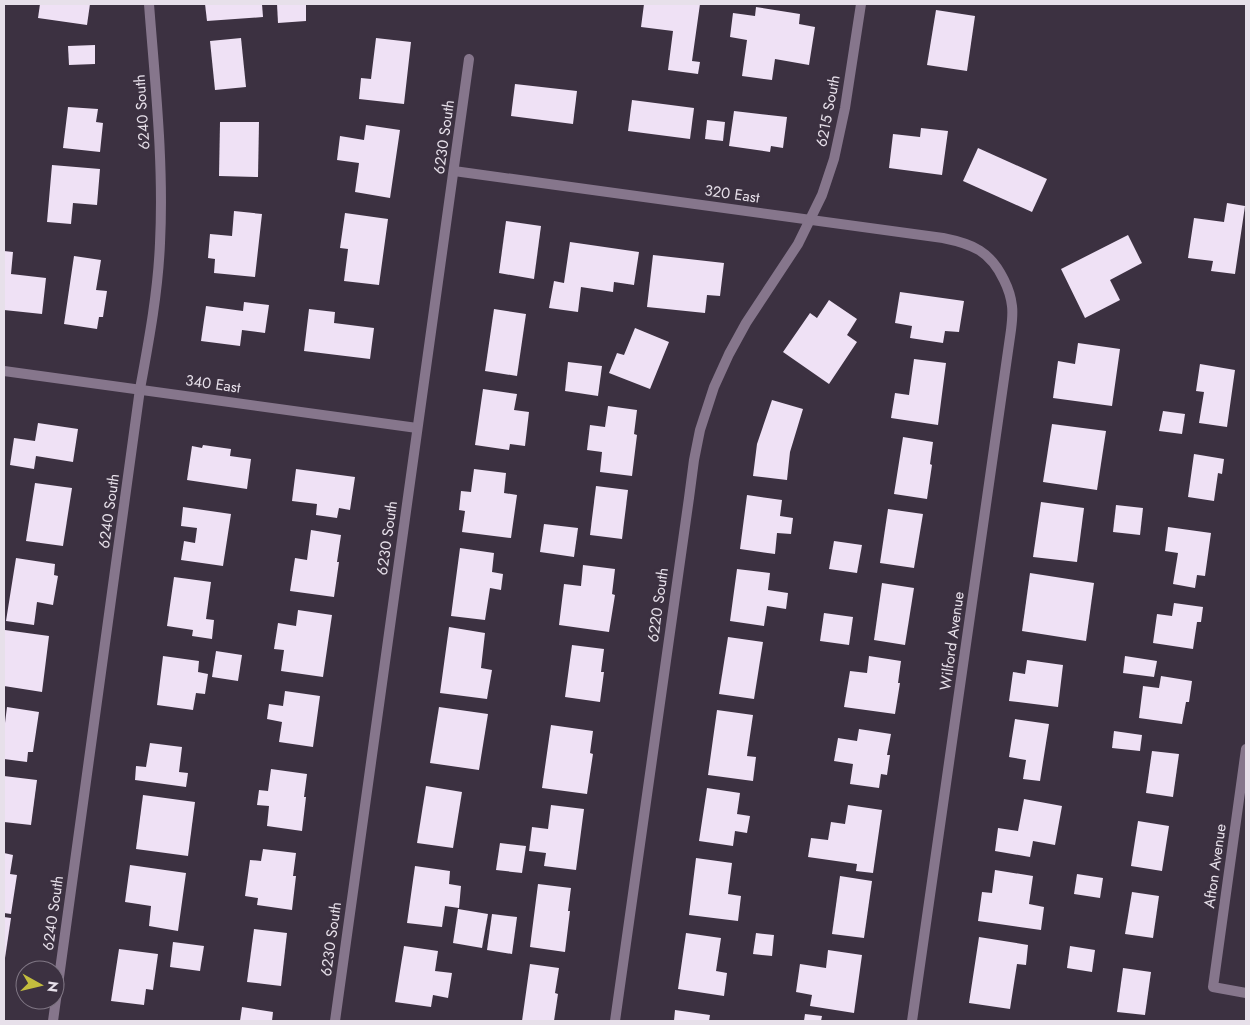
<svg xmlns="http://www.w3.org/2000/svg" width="1250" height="1025" viewBox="0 0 1250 1025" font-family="Jost,sans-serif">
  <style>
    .building { fill: #efe1f5 }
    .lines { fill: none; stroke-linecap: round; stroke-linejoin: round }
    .minor { stroke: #86768c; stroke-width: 10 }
    .labels { text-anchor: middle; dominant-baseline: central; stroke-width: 5; stroke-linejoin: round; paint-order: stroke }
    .street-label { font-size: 15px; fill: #e7e0ea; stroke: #3c3141 }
  </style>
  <rect width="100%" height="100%" fill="#3c3141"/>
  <!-- building -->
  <g class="building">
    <path d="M40,4h50l-3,21 -49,-7z"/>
    <path d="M205,4h57l1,13 -56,4z"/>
    <path d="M277,4h29v17l-28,2z"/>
    <path d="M644,4h56l-8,57 8,1 -2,12 -30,-4 5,-39 -32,-4z"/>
    <path d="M756,7l44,7 -1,10 16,3 -6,38 -34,-6 -3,21 -30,-4 5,-36 -17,-3 3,-24 22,3z"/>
    <path d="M936,10l39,6 -8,55 -40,-6z"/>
    <path d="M241,38l5,49 -31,3 -5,-49z"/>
    <path d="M376,38l35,4 -7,62 -45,-5 2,-21 10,1z"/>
    <path d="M95,45v19l-26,1 -1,-19z"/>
    <path d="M515,84l62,7 -4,33 -62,-8z"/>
    <path d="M632,100l62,8 -4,31 -62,-8z"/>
    <path d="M68,107l30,2 -2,13 7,1 -3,29 -37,-4z"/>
    <path d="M734,111l53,6 -4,31 -12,-2 -1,6 -41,-6z"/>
    <path d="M707,120l18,2 -2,19 -18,-2z"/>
    <path d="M220,122h39l-1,55 -39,-1z"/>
    <path d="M366,125l34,5 -10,68 -35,-6 4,-29 -22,-3 3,-24 24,4z"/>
    <path d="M921,128l27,3 -6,44 -53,-7 4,-34 27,3z"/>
    <path d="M978,148l69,31 -15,33 -69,-31z"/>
    <path d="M52,165l48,4 -3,36 -24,-2 -2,21 -24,-2z"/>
    <path d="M1227,203l18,3 -10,68 -24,-3 2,-10 -25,-3 6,-40 30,4z"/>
    <path d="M234,211l28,3 -7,63 -41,-4 1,-14 -7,-1 2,-24 22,2z"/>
    <path d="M345,213l43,6 -9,66 -35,-4 4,-32 -8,-1z"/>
    <path d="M506,221l35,5 -7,53 -35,-6z"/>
    <path d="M1128,235l14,28 -32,17 10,20 -35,18 -24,-49z"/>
    <path d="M570,242l69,10 -5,33 -20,-3 -1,10 -32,-5 -3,25 -29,-4 5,-27 10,2z"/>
    <path d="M4,251l9,1 -2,22 35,4 -4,36 -38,-4z"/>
    <path d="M653,255l71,8 -4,33 -13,-1 -2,18 -58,-6z"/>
    <path d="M74,256l27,4 -5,30 11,1 -4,26h-4l-2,12 -33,-5z"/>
    <path d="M900,292l64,9 -5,31 -14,-1 -2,12 -33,-5 2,-12 -17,-3z"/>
    <path d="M829,300l28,19 -10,16 10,7 -28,42 -46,-32 27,-39 7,5z"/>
    <path d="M244,302l25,3 -4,28 -23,-3 -2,16 -39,-5 5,-35 37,5z"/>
    <path d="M309,309l26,3 -1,11 40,5 -4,31 -66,-8z"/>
    <path d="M494,309l32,5 -9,62 -32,-5z"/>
    <path d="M635,328l34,14 -19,47 -41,-16 8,-20 7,2z"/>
    <path d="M1078,343l42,6 -8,57 -59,-8 5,-37 17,3z"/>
    <path d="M914,359l32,4 -8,62 -47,-7 4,-25 14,2z"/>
    <path d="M568,362l34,4 -4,30 -33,-5z"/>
    <path d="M1200,364l35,6 -8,57 -28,-4 5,-31 -8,-1z"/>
    <path d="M483,389l34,5 -3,16 15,2 -4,34 -15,-2 -1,6 -34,-5z"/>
    <path d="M772,400l31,9 -13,43 -3,28 -34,-4 4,-32z"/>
    <path d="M608,406l29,4 -3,24 3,1 -5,41 -32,-4 2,-20 -15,-2 3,-25 15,2z"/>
    <path d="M1163,411l22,3 -3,20 -23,-3z"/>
    <path d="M38,423l40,6 -5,33 -37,-6 -2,13 -24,-4 4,-27 21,3z"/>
    <path d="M1052,424l54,7 -9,59 -54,-8z"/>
    <path d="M903,437l30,5 -3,22 2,1 -5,34 -33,-5z"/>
    <path d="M203,445l28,4 -1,7 21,3 -4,30 -60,-9 5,-34 10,2z"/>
    <path d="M1194,454l30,5 -2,15 -4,-1 -4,28 -26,-4z"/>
    <path d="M296,469l59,8 -5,33 -11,-2 -2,10 -21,-3 1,-11 -25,-3z"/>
    <path d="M474,469l32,4 -2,20 13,2 -6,43 -49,-6 3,-21 -6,-1 2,-19 10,1z"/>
    <path d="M35,483l37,5 -9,58 -37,-5z"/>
    <path d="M596,486l32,4 -6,49 -32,-4z"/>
    <path d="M747,495l35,5 -2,16 13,2 -2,16 -14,-1 -2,21 -35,-5z"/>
    <path d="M1041,502l43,6 -7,54 -44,-5z"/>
    <path d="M1116,505l27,3 -3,27 -27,-3z"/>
    <path d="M183,507l48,7 -8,52 -42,-6 3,-19 11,2 2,-15 -16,-2z"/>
    <path d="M888,509l35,5 -9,54 -34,-5z"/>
    <path d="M544,524l34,4 -4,29 -34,-5z"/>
    <path d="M1168,527l43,6 -6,43 -8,-1 -2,13 -22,-4 5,-31 -13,-2z"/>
    <path d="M311,530l30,5 -4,27h2l-5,35 -44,-6 5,-33 12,2z"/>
    <path d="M834,541l28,4 -5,28 -28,-4z"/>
    <path d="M460,548l34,5 -2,19 11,2 -2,16 -11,-2 -5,32 -34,-4z"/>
    <path d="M16,558l39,6 -1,11 4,1 -5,29 -16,-3 -3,23 -28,-4z"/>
    <path d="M583,565l32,4 -3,25 3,1 -6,37 -50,-7 5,-41 17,2z"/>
    <path d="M737,569l33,4 -2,17 20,3 -2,16 -19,-3 -3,20 -34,-5z"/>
    <path d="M1030,573l64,10 -8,58 -64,-10z"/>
    <path d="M174,577l37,5 -5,37 8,1 -2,19 -20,-3 1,-6 -26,-4z"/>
    <path d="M882,583l32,5 -9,57 -31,-5z"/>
    <path d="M1174,603l29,4 -2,15h-4l-4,27 -40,-6 4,-29 15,2z"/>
    <path d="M298,610l34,5 -9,62 -42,-6 3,-21 -10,-1 4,-26 18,3z"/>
    <path d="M824,613l29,4 -4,28 -29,-4z"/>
    <path d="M449,627l36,6 -4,35 11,2 -5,29 -47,-6z"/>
    <path d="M5,630l44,6 -7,56 -38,-6v-44z"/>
    <path d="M728,637l35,5 -9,57 -35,-5z"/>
    <path d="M572,645l32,4 -3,23h3l-4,30 -35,-5z"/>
    <path d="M216,651l26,4 -4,26 -26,-4z"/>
    <path d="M163,656l36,5 -1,11 10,2 -3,20 -9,-1 -3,17 -36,-5z"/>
    <path d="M869,656l32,5 -3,22h2l-5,31 -51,-7 6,-36 17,2z"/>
    <path d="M1125,656l32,5 -3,16 -31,-4z"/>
    <path d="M1027,660l36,5 -5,42 -49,-6 4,-29 12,2z"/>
    <path d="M1161,676l31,5 -3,21h-3l-4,22 -43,-6 4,-32 16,2z"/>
    <path d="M285,691l35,5 -7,51 -34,-5 3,-20 -15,-3 2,-15 14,2z"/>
    <path d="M7,707l32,5 -6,40h-5l-1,10 -23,-3v-37l1,1z"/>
    <path d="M439,707l49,7 -9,56 -49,-7z"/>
    <path d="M717,710l36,5 -6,41 9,1 -3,24 -45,-6z"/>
    <path d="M1015,719l34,5 -9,57 -17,-2 3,-19 -17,-3z"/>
    <path d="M551,725l42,6 -3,22 3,1 -6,40 -45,-6z"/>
    <path d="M859,729l32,5 -4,21h3l-3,20 -6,-1 -2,14 -29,-4 3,-20 -19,-3 4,-23 19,3z"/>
    <path d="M1114,731l28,4 -2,16 -28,-3z"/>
    <path d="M150,743l32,4 -3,25 9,1 -2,14 -51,-7 1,-14 10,1z"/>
    <path d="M1152,751l27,3 -6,43 -27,-4z"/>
    <path d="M271,769l36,5 -3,23h2l-4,34 -35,-5 2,-20 -12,-1 2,-15 9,1z"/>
    <path d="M4,776l33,4 -6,45 -27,-3z"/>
    <path d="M426,786l36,6 -9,56 -36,-5z"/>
    <path d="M707,788l33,5 -3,21 13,2 -3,17 -12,-2 -2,15 -34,-5z"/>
    <path d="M143,795l52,7 -7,54 -52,-7z"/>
    <path d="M1024,799l38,7 -7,39 -22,-4 -3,16 -35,-6 3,-23 20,3z"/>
    <path d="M551,805l33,4 -8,61 -32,-4 2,-13 -17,-2 3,-24 16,2z"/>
    <path d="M848,805l34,5 -9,63 -17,-2 1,-7 -49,-7 3,-19 17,2 3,-18 14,2z"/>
    <path d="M1138,821l31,5 -7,45 -31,-5z"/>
    <path d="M500,843l26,3 -4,27 -26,-3z"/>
    <path d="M263,849l33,4 -3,23h3l-4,34 -35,-5 1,-7 -13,-2 5,-36 11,1z"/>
    <path d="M4,853l9,2 -3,19 7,1 -6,39 -7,-1z"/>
    <path d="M696,858l36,5 -4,31 13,2 -3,25 -49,-6z"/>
    <path d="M130,865l56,8 -8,58 -29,-5 2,-20 -26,-4z"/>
    <path d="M415,866l35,5 -1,13 12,2 -2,22 -14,-2 -3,21 -35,-4z"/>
    <path d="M995,870l38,6 -4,28 15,3 -3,23 -63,-9 4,-29 10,1z"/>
    <path d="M1077,874l26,4 -3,20 -26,-4z"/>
    <path d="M840,876l32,5 -8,57 -32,-4z"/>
    <path d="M538,884l33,4 -3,23h2l-5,41 -35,-5z"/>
    <path d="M1132,892l27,4 -6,42 -28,-4z"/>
    <path d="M458,909l30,5 -6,34 -29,-5z"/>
    <path d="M492,914l25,3 -5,37 -25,-4z"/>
    <path d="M4,917l7,1 -6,40h-1z"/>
    <path d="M254,929l33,4 -6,53 -34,-4z"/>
    <path d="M686,933l35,5 -5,33 11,2 -3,23 -46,-7z"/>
    <path d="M756,933l18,2 -2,21 -19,-2z"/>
    <path d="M979,937l49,8 -2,20 -9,-1 -7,45 -41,-6z"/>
    <path d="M173,942l31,4 -4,25 -30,-4z"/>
    <path d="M404,946l34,5 -3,20 17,2 -4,25 -15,-3 -2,12 -36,-5z"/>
    <path d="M1070,946l25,4 -3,22 -25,-4z"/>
    <path d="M119,949l39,5 -5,36 -7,-1 -2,16 -33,-4z"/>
    <path d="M828,950l34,5 -8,58 -44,-7 2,-11 -16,-3 4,-28 26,4z"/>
    <path d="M530,964l29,4 -4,25 3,1 -4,27h-32z"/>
    <path d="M1123,968l28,4 -6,43 -28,-3z"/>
    <path d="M242,1007l31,5 -1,9h-32z"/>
    <path d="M675,1010l35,5 -1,6h-35z"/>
    <path d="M805,1014l17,2 -1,5h-17z"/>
  </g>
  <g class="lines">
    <!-- minor -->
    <g class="minor">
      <path d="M454,171l489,67c30,6 47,13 61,42 4,8 7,17 8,26 1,8 0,16 -1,24l-99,691"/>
      <path d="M4,371l413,57"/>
      <path d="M1246,749l-33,238 33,6"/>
      <path d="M53,1021l87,-632c9,-49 18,-97 20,-146 4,-80 -5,-160 -11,-239"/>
      <path d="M335,1021l134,-962"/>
      <path d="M615,1021l74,-523 5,-38 6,-30 14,-43 15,-33 17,-31 52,-79 24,-49 12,-36 11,-51 16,-104"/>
    </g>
  </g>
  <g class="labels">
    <!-- street labels -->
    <g class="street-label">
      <text transform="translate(828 111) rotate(-79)">6215 South</text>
      <text transform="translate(142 112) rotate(-94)">6240 South</text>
      <text transform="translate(444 137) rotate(-82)">6230 South</text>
      <text transform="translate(732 194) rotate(8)">320 East</text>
      <text transform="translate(213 384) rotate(8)">340 East</text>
      <text transform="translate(109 511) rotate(-82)">6240 South</text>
      <text transform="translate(387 538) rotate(-82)">6230 South</text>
      <text transform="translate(658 605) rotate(-82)">6220 South</text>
      <text transform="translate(952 641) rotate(-82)">Wilford Avenue</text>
      <text transform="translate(1215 866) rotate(-82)">Afton Avenue</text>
      <text transform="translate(53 913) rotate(-82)">6240 South</text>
      <text transform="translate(331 939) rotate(-82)">6230 South</text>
    </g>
  </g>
  <!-- border -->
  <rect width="1250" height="1025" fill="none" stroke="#e7e0ea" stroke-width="10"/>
  <!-- north arrow -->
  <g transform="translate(40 985) rotate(98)"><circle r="24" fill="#3c3141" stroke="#807785"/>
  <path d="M0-4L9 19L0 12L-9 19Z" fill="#c3bd3e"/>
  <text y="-8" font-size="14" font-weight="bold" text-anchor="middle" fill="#e7e0ea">N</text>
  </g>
</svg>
